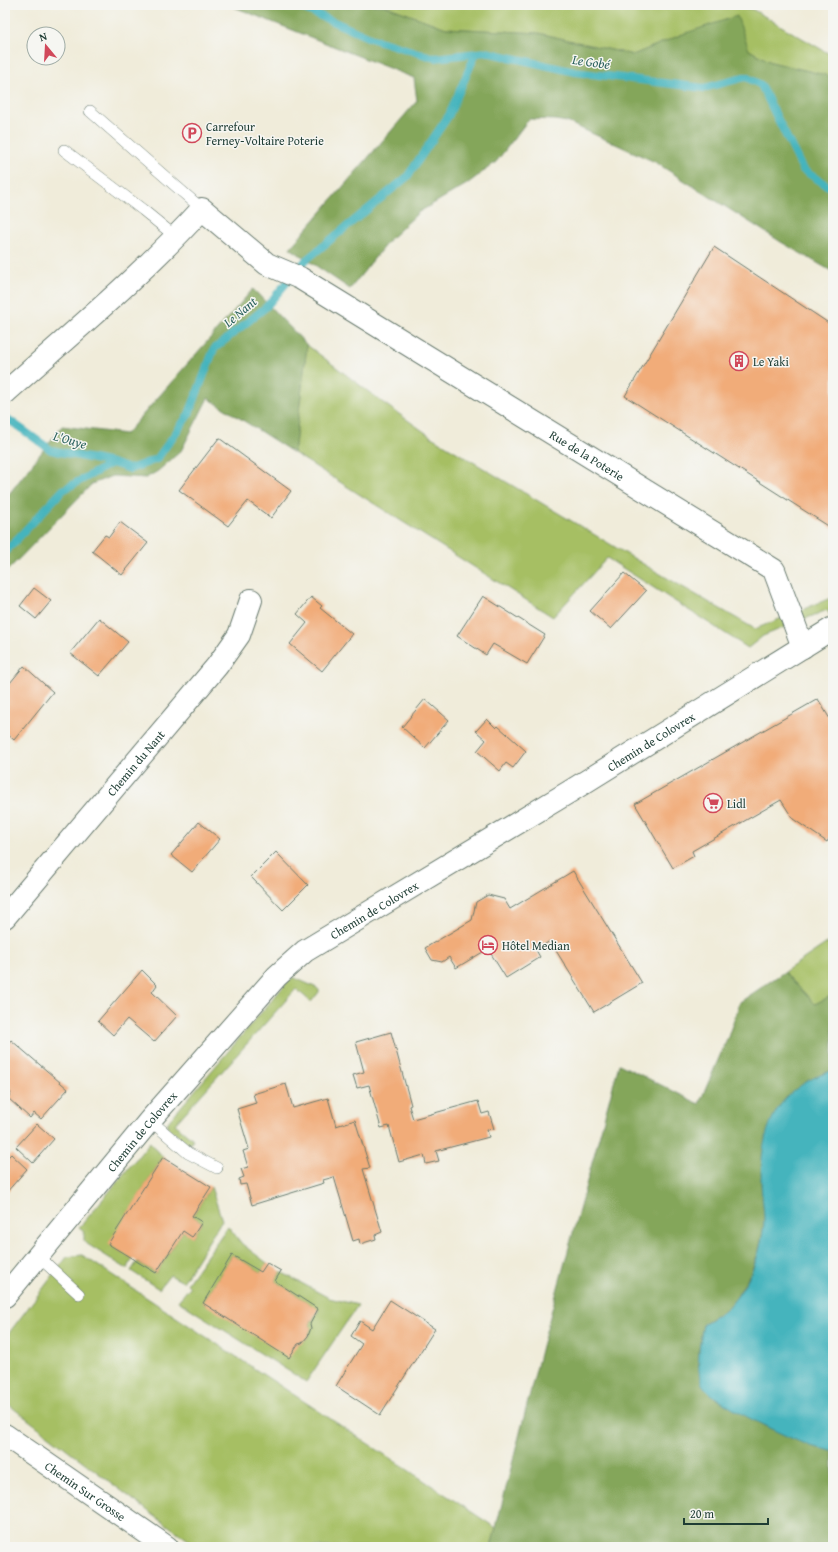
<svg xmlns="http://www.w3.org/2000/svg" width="838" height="1552" viewBox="0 0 838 1552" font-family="'Gentium Book Plus',serif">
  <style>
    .green { fill: #a6bf64; stroke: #627e4c }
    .forest { fill: #84a65a; stroke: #527247 }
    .water { fill: #45b4bd; stroke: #327878 }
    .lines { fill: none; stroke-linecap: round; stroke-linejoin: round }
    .stream { stroke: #45b4bd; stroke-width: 8 }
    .building { fill: #f1ac79 }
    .lane-casing { stroke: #687a6e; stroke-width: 12 }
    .street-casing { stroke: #687a6e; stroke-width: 24 }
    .lane { stroke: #fff; stroke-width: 11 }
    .street { stroke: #fff; stroke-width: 22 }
    .labels { text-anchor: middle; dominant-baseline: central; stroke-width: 3; stroke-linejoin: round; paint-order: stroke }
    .poi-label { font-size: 12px; fill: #1f3d34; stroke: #f6f6f2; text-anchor: start }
    .street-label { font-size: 12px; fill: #1f3d34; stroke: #f6f6f2 }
    .water-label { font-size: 13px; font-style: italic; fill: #2a615d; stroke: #f6f6f2 }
  </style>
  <rect width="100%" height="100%" fill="#f6f6f2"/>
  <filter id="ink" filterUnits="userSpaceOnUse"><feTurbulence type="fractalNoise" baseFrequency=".025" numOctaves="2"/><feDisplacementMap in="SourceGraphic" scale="8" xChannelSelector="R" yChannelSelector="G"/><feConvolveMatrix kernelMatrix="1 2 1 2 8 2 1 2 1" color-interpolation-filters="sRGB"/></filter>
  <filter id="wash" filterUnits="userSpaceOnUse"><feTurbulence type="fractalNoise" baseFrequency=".012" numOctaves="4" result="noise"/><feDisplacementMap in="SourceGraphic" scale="16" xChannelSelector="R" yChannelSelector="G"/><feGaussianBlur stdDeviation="0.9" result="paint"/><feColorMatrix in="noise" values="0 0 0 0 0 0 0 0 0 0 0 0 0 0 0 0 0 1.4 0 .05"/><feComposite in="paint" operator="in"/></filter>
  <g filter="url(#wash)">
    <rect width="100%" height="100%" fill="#f0ecda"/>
    <!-- green -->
    <g class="green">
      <path d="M383,5h332l37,4 81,47v21l-62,-15 -22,-12 -66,-16 -50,21 -95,-22 -92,-5z"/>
      <path d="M307,345l75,57 51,36 217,130 105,61 78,-32v23l-6,-10 -64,26 -15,12 -141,-90 -54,59 -259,-164z"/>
      <path d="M833,939v56l-18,9 -31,-32z"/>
      <path d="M292,978h3l22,10 2,2v2l-8,10 -15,-13 -121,135 18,15 -3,5h-2l-19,-15 -2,-3 1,-4 121,-142z"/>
      <path d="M150,1142l13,15 -54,87 24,15 -6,10 -43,-27v-10l-5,-4z"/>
      <path d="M211,1187l11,33 -39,62 -13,-7 -11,14 -28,-18 6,-9 19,11 27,-42 9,5h1l9,-14 -10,-6z"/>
      <path d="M228,1226l14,18 25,19 -6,9 -29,-17 -29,48 95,41c8,-2 14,-11 12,-20l9,-14 -44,-29 6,-9 48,26 29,7 -52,77 -128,-81 12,-14 -3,-3z"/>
      <path d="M82,1255l414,273 -5,19h-293l-46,-33 -147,-112v-64l62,-81z"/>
    </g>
    <!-- forest -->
    <g class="forest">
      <path d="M229,5h154l63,23 92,5 95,22 50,-21 54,-18 12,34 22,12 62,15v195l-52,-30 -126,-80 -88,-40 -12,-2 -26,-1 -33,43 -29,22 -48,28 -30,28 -39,49 -60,-41 127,-147 -3,-23z"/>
      <path d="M253,289l54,56 -13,108 -86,-55 -27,53 -23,20 -12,7 -34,-2 -20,8 -87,89v-74l57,-73 64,8z"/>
      <path d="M784,972l31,32 18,-9v75l-26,11 -46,100 3,34 -1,17 -4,18 -8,22 -19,33 -29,19 -4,25v17l15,31 51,29 46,20 22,5v96h-342l51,-201 77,-282 80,40 29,-67 12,-35z"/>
    </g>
    <!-- water -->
    <path class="water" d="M833,1070v381h-2c-7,-2 -14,-3 -21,-5 -21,-8 -102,-44 -109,-64 -5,-14 -1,-43 2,-58 8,-5 24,-13 29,-21 16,-19 28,-46 31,-72 3,-17 -2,-34 -2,-51 0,-41 9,-78 47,-99 7,-5 17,-7 25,-11z"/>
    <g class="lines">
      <!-- stream -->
      <g class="stream">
        <path d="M296,5l74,33 65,20 51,-6 89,20 129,16 42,-11 15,8 42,85 25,16h5"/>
        <path d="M5,417l46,33 61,13"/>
        <path d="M5,552l58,-62 49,-27 18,6 27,-10 32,-45 25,-65 52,-42 40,-47 101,-83 42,-62 27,-62"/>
      </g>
    </g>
    <g id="blocks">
      <!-- building -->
      <g class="building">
        <path d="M714,247l119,79v203l-208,-133z"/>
        <path d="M219,438l72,53 -20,27 -23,-17 -20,25 -49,-36z"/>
        <path d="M120,522l28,21 -26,32 -30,-24 13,-16 4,2z"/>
        <path d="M624,573l22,18 -35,38 -21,-18z"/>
        <path d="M34,588l17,13 -15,18 -16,-13z"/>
        <path d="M483,596l62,39 -18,29 -34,-20 -7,11 -29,-19z"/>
        <path d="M311,597l11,9 -2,2 32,26 -30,37 -32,-27 17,-21 -10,-9z"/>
        <path d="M99,618l29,24 -29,34 -29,-23z"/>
        <path d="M24,666l29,26 -39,48 -9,-8v-43z"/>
        <path d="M425,699l24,21 -24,28 -23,-21z"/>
        <path d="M818,699l15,25v108l-6,10 -34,-23 -12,-19 -89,51 2,5 -21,12 -38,-64z"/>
        <path d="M487,719l9,9 2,-2 28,25 -13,17 -7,-5 -6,8 -23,-20 9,-11 -10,-9z"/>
        <path d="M199,822l21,17 -28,33 -21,-17z"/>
        <path d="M276,852l32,33 -25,25 -32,-33z"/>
        <path d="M573,871l69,112 -48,29 -44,-71 -14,9 4,7 -34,21 -18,-29 -32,19 -7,-11 -7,5 -10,-2 -7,-12 47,-28 4,-18 12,-7 16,4 6,10z"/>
        <path d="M142,970l15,15 -5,7 25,24 -23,26 -27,-23 -14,16 -15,-14z"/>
        <path d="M391,1032l20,73 -2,1 4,13 65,-18 4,13 7,-2 5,17 -7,1 2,7 -53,14 3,10 -13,3 -2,-9 -25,7 -10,-36 -8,2 -12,-43 -12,3 -4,-13 11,-3 -8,-30z"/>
        <path d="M11,1040l57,49 -27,30 -7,-6 -4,5 -22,-20 3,-5 -6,-5v-41z"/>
        <path d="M286,1084l7,24 35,-10 8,28 19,-6 15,48 -7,1 19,63 -7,3 1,4 -16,5 -1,-5 -6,2 -19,-64 -11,3 1,3 -72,22 -6,-21 -6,1 -1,-6 5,-2 -3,-8 7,-2 -5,-16 6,-2 -12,-40 19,-6 -3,-9z"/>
        <path d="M37,1124l17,15 -21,24 -17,-16z"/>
        <path d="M11,1154l16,15 -22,25v-34z"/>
        <path d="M163,1157l48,30 -19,29 10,6 -9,14 -1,1 -9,-6 -27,42 -48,-29z"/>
        <path d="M232,1255l29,17 6,-9 14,8 -6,10 43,28 -8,15 1,4 -3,8 -6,7 -4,1 -9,14 -86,-55z"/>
        <path d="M390,1300l45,29 -55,86 -44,-29 26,-42 -11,-8 9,-15 12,8z"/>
      </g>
    </g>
  </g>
  <g filter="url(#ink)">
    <use href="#blocks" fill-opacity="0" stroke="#687a6e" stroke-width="1"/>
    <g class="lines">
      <!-- lane casing -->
      <g class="lane-casing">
        <g id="lane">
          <path d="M90,111l112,98"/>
          <path d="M64,150l79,60 33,27"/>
          <path d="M150,1120l38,33 29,15"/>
          <path d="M38,1256l41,38"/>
        </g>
      </g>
      <!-- street casing -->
      <g class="street-casing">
        <g id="street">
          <path id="s1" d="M5,393c67,-60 137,-118 197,-184l65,55 33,14 474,292 29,77"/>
          <path id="s2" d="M5,917l212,-251 22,-31 12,-35"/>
          <path id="s3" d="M5,1296l145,-176 127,-144 28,-25 264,-159 264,-164"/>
          <path id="s4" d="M5,1435l162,112"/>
        </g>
      </g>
      <!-- lane -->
      <use href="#lane" class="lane"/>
      <!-- street -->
      <use href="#street" class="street"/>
    </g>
  </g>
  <!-- icons -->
  <defs>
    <g id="parking-ring" transform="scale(1)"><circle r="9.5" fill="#f6f6f2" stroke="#d1495b" stroke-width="1.5"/><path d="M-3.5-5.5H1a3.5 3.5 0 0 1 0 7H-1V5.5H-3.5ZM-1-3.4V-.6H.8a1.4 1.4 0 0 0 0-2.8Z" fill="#d1495b"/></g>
    <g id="building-ring" transform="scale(1)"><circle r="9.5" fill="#f6f6f2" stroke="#d1495b" stroke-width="1.5"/><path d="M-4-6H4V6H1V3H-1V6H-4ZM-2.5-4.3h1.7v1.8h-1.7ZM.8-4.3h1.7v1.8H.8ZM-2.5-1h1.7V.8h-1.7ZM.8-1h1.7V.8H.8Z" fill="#d1495b"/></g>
    <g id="supermarket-ring" transform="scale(1)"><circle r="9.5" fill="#f6f6f2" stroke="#d1495b" stroke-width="1.5"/><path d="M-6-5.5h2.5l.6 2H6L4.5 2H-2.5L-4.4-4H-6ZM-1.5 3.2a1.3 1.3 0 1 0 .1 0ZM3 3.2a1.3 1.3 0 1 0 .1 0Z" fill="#d1495b"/></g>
    <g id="hotel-ring" transform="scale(1)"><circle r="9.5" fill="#f6f6f2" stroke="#d1495b" stroke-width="1.5"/><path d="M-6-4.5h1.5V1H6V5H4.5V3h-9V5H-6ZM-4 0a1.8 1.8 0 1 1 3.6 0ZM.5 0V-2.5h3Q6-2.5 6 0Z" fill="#d1495b"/></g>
  </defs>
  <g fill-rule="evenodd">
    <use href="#parking-ring" x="192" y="133"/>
    <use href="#building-ring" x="739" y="361"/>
    <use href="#supermarket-ring" x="713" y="803"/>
    <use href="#hotel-ring" x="488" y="945"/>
  </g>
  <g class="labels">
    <!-- poi labels -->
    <g class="poi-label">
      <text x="206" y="126">Carrefour<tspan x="206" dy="14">Ferney-Voltaire Poterie</tspan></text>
      <text x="753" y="361">Le Yaki</text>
      <text x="727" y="803">Lidl</text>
      <text x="502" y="945">Hôtel Median</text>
    </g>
    <!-- street labels -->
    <g class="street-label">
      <text stroke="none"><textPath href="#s1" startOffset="728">Rue de la Poterie</textPath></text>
      <text stroke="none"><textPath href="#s3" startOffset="862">Chemin de Colovrex</textPath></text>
      <text stroke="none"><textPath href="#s2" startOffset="202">Chemin du Nant</textPath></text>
      <text stroke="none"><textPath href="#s3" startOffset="538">Chemin de Colovrex</textPath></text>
      <text stroke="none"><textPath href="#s3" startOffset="214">Chemin de Colovrex</textPath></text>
      <text stroke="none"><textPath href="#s4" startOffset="98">Chemin Sur Grosse</textPath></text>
    </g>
    <!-- water labels -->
    <g class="water-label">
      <text transform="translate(591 62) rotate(8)">Le Gobé</text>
      <text transform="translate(240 312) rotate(-40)">Le Nant</text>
      <text transform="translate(70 440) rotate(16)">L'Ouye</text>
    </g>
  </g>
  <!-- margin -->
  <rect width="838" height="1552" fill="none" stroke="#f6f6f2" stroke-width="20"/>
  <!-- north arrow -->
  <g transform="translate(46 46) rotate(342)"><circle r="19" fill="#f6f6f2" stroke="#a0aca6"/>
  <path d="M0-3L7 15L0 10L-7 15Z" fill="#d1495b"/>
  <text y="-6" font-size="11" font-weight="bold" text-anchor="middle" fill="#1f3d34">N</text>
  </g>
  <!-- scale -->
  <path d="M684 1518v6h84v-6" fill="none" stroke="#1f3d34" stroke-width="2"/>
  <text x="690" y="1518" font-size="12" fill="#1f3d34" stroke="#f6f6f2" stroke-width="3" paint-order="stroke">20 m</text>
</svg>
